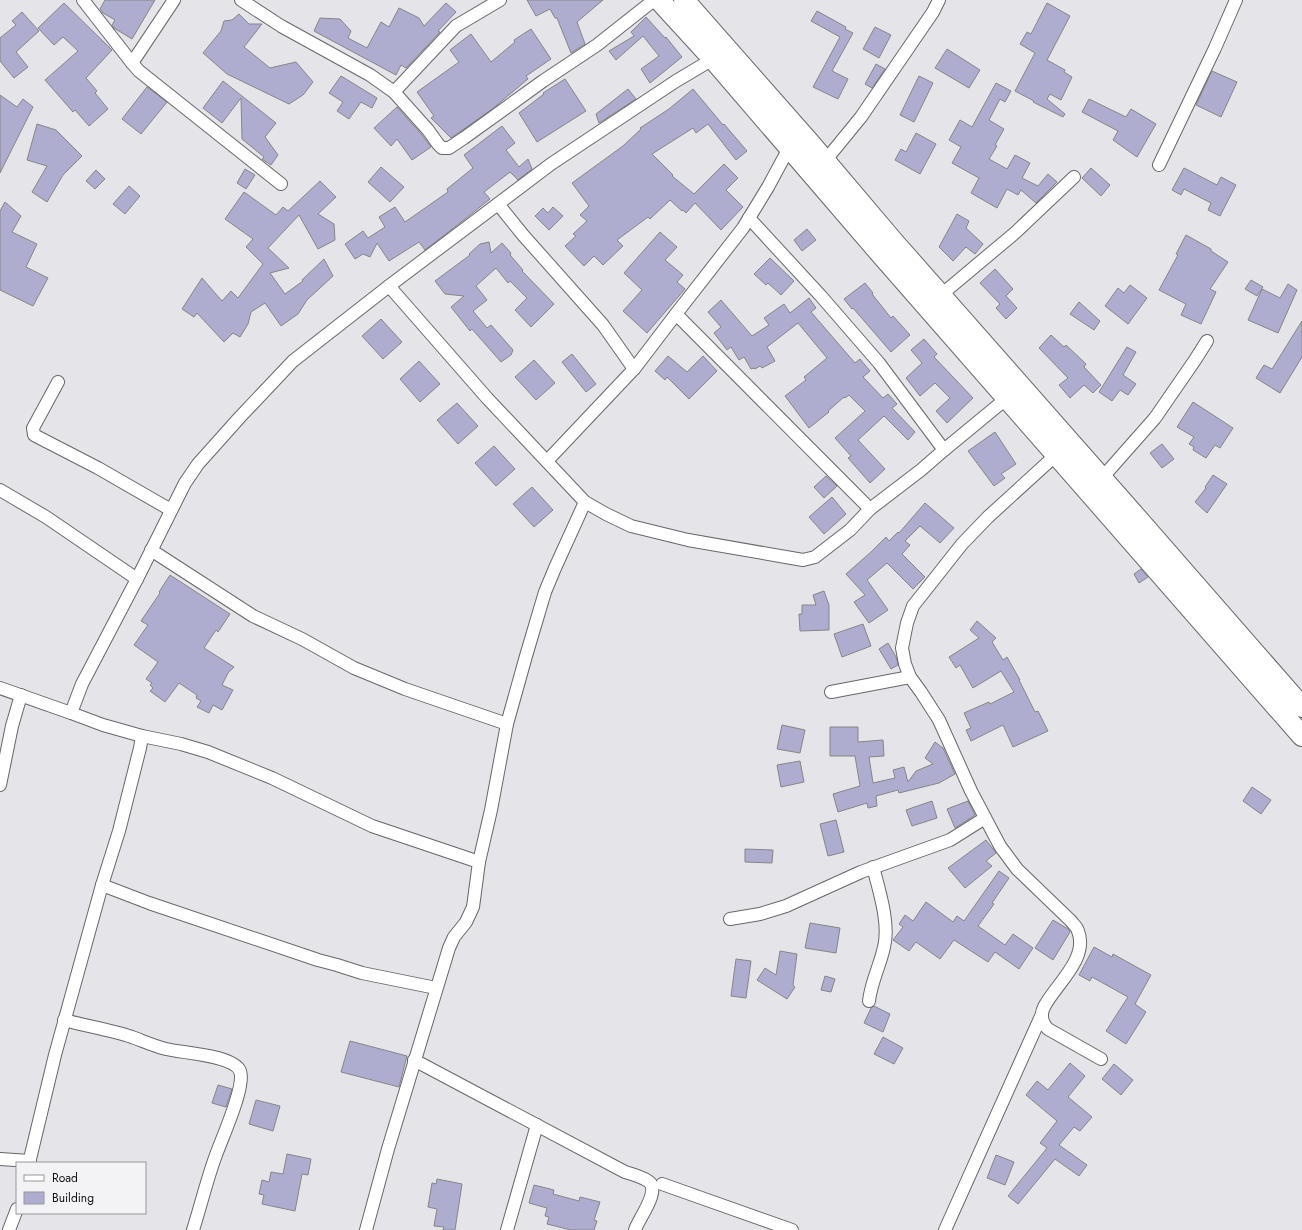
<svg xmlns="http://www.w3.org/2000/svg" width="1302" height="1230" viewBox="0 0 1302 1230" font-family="Jost,sans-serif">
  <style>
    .building { fill: #aeadd0; stroke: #858588 }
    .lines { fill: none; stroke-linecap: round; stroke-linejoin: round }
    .minor-casing { stroke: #67676a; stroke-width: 14 }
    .primary-casing { stroke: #67676a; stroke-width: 22 }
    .minor { stroke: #fff; stroke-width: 12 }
    .primary { stroke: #fff; stroke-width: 20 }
  </style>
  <rect width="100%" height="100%" fill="#e5e5e9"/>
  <!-- building -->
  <g class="building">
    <path d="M105,0h50l-23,39 -18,-11 -2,-3 3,-5 -12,-7 -3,-4z"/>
    <path d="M527,0h76l-26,22 8,22 -14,9 -14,-35h-2l-5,-9 -14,7z"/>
    <path d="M64,3l48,47 -26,28 11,13 -2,2 13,16 -19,17 -14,-16 -2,2 -28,-32 33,-29 -15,-14 -9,8 -16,-17z"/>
    <path d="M446,3l10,9 -18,19 2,1 -34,36 -5,-3 -5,10 -82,-44 6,-13 20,1 11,12 -3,7 19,10 14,-26 8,5 10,-19 20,10 5,8z"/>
    <path d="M1047,3l23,13 -23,44 18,10 -1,2 8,5 -11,23 -11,-6 -3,5 18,15 -2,3 -30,-15 1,-1 -19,-10 20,-38 -15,-9 7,-12 4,2z"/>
    <path d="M817,11l29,16 -1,2 8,4 -21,38 16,8 -10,20 -25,-12 27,-50 -29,-16z"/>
    <path d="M22,12l17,19 -23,21 12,15 -14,11 -14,-17v-23l16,-13 -4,-4z"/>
    <path d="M239,14l10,10h13l-18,23 26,21 26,-6 17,20 -10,13 -14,9 -62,-30 -24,-21 18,-22 3,-10 8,-1z"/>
    <path d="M646,17l19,21 1,-1 16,20 -32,26 -9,-14 18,-13 -16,-20 -27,24 -7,-9 25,-15 -3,-4z"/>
    <path d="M875,27l16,8 -12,23 -16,-9z"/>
    <path d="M531,29l20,30 -25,17 2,3 -37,31 -40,28 -20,-20 3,-2 -17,-24 42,-30 -9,-12 21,-16 20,28 24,-20 -1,-2z"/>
    <path d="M947,49l33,21 -11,18 -34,-20z"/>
    <path d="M876,64l9,5 -13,19 -7,-4z"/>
    <path d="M1212,71l25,11 -16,35 -25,-12z"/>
    <path d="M341,76l36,22 -5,10 -11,-6 -12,17 -12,-8 6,-9 -14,-9z"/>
    <path d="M919,76l14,7 -19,39 -14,-7z"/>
    <path d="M565,79l21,32 -49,31 -18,-29 25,-19 -1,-1z"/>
    <path d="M223,81l53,42 -11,14 13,18 -7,10 -9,-6 2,-2 -22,-18 -1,-41 -19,25 -19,-15z"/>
    <path d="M996,83l15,8 -6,11 -5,-3 -11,21 15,9 -9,16 2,1 -8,13 18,10 8,-14 15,8 -8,15 16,8 10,-12 9,8 -21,21 -15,-13 -3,5 -11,-6 -10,19 -26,-15 8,-15 -27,-15 9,-16 -12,-7 11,-20 12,7z"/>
    <path d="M147,87l20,15 -26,32 -19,-15z"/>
    <path d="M628,89l8,10 -37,24 -3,-9z"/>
    <path d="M693,89l30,36 1,-1 23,27 -11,9 -28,-36 -12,9 -3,-5 -41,26 21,21 -1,1 22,18 30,-30 14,14 -12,12 17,17 -22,23 -26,-27 -9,10 -3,-3 -1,1 -12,-11 -20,19 -2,-2 -31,23 6,6 -20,19 -9,-9 -10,10 -19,-20 11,-10 -3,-2 14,-13 -7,-6 9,-9 -17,-23 51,-37 18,-17 -1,-1 29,-19z"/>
    <path d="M0,95l17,12 6,-8 10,8 -33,66z"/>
    <path d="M1089,99l37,18 5,-8 25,15 -19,33 -24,-17 5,-9 -36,-19z"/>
    <path d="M397,107l25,28 9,12 -19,13 -15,-21 -6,7 -17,-18z"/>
    <path d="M37,124l19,6 26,26 -19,19 -16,27 -15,-10 15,-26 -20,-6z"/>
    <path d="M502,126l13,17 -9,7 13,17 9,-8 4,10 -14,11 -8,-8 -26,20 6,7 -25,20 -40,31 -6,-8 -30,19 -12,-18 -7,14 -7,-3 -8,5 -10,-15 18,-13 5,7 17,-11 -6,-10 16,-10 10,15 43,-30 -1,-3 26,-21 -9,-13z"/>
    <path d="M916,133l20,11 -16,30 -25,-14 6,-11 5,3z"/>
    <path d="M381,167l23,20 -14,15 -22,-20z"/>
    <path d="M1091,168l19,17 -9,11 -19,-18z"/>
    <path d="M1184,168l33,17 4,-8 15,8 -16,31 -12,-6 3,-7 -27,-14 -3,6 -9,-5z"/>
    <path d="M245,169l10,6 -9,14 -9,-6z"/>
    <path d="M96,170l9,9 -10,10 -9,-8z"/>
    <path d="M320,181l16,16 -18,17 16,10 1,16 -17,9 -19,-34 -31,33 21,20 -19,5 15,21 18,-13 -1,-1 22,-21 9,17 -26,24 -9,14 -17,12 -16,-23 -14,9 -3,12 -8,13 -7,-4 -9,9 -27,-29 -3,4 -12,-8 20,-31 20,23 9,-10 7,7 25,-34 -17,-17 7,-8 -28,-20 19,-27 32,23 7,-8 5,4z"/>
    <path d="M129,186l11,10 -15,18 -12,-10z"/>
    <path d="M5,202l16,14 -9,16 25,12 -11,23 22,11 -15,28 -33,-16v-79z"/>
    <path d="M553,207l10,9 -14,14 -14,-14 8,-8 5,5z"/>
    <path d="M957,214l12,7 -3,7 17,16 -8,10 -9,-7 -13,14 -14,-14z"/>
    <path d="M807,229l9,11 -14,11 -8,-11z"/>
    <path d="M660,232l17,15 -12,13 18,15 -6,7 8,7 -38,44 -24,-22 19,-21 -18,-17z"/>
    <path d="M1186,235l25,14v2l17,11 -18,27 6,3 -15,32 -20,-9 5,-11 -27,-14 19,-35 -2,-1z"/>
    <path d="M489,242l2,11 11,-10 9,10 -1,2 13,15 -1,1 32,33 -23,23 -16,-17 12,-12 -17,-17 -2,2 -12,-15 -20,18 11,14 -14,11 14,17 4,-3 22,25 -2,5 -10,7 -29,-33 -2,2 -19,-24 13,-11 -19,-2 -10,-13 35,-26 -1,-1 11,-10z"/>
    <path d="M770,258l24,23 -13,14 -13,-12 -2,2 -12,-11z"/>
    <path d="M995,269l18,20 -7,7 11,12 -11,11 -10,-11 4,-4 -20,-21z"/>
    <path d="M1251,280l12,7 -6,9 -12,-7z"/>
    <path d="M865,283l8,10 -1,1 19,24 2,-2 17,19 -19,17 -38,-44 -1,1 -8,-10z"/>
    <path d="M1288,284l9,6 -19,43 -30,-13 14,-31 18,9z"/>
    <path d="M1130,285l17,13 -19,26 -23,-18 13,-18 6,5z"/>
    <path d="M809,298l7,10 -5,4 44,51 5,-4 10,12 -7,6 20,21 5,-4 9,10 -5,4 23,24 -7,8 -24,-24 -26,24 27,29 -15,14 -22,-25 3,-2 -16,-18 30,-27 -16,-16 -4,3 -1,-1 -16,14 1,1 -20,16 -24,-32 21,-16 -2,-3 23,-19 -29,-35 -31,24 8,14 -13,7 -2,-2 -5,3 -1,-1 -3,1 -7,-12 -5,3 -8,-13 -4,3 -13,-17 7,-6 -13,-15 13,-12 31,36 17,-11 -5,-7 20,-14 6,9z"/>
    <path d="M1079,302l21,19 -6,9 -24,-16z"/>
    <path d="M381,319l21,23 -19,17 -21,-23z"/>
    <path d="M1302,321v36l-22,36 -24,-15 8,-13 8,4z"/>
    <path d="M1051,335l13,12 2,-2 20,19 -2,3 17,18 -8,8 -9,-8 -14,13 -11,-13 9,-7 -29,-30z"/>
    <path d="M924,339l13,15 -3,3 39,41 -26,25 -11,-12 14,-13 -15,-15 -15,13 -14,-18 16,-15 -11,-13z"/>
    <path d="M1127,347l9,5 -13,23 13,9 -8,11 -8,-5 -8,11 -13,-9z"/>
    <path d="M572,354l24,30 -10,8 -24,-30z"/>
    <path d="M668,356l19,16 16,-16 14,15 -28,28 -22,-22 -2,3 -10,-9z"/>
    <path d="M534,360l21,23 -19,17 -21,-23z"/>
    <path d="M419,361l21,23 -20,18 -20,-23z"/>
    <path d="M1193,402l40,26 -13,20 -5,-3 -9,13 -13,-8 1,-3 -5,-3 5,-7 -17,-10z"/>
    <path d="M457,403l21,23 -20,18 -21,-24z"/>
    <path d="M995,432l21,32 -15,10 4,4 -11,8 -26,-35z"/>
    <path d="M1162,444l12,15 -12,9 -12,-15z"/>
    <path d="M494,446l21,23 -19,17 -21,-23z"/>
    <path d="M1213,475l14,9 -20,29 -12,-11 11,-14 -1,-1z"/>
    <path d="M826,476l11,10 -13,12 -10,-11z"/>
    <path d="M532,487l21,23 -19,17 -21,-23z"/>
    <path d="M832,497l14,17 -22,20 -15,-17z"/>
    <path d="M925,503l29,25 -14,15 -20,-17 -15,15 5,4 -8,9 23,23 -12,12 -26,-26 -20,17 21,30 -19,13 -15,-21 11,-7 -19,-21 25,-22 15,-15 3,4 9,-9 1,1z"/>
    <path d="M1141,569l7,8 -9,6 -5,-9z"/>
    <path d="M170,575l60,39 -12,18 -2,-2 -12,18 30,19 -6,6 -6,12 11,5 -11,20 -9,-5 -4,8 -12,-6 4,-6 -5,-3 1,-3 -18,-12 -14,19 -15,-11 3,-3 -3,-3 2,-2 -6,-4 12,-17 -24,-17 14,-20 -7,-4 19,-28 -1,-1z"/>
    <path d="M824,591l5,14v25l-29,1 -1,-17h3v-9h14l-3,-10z"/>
    <path d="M977,621l19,17 -4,4 11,18 4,-3 13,23h-1l16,32 3,-1 10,20 -35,16 -10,-22 -32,16 -5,-11 5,-2 -7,-15 25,-11 1,2 24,-12 -13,-21 -28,17 -13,-23 -4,3 -7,-11 30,-19 -9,-8z"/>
    <path d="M863,624l8,22 -29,11 -8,-23z"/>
    <path d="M888,643l8,14 2,8 -7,4 -12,-20z"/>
    <path d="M782,725l23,5 -5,23 -23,-4z"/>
    <path d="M830,727h28v15l25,-2 1,16 -15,1 4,26 22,-5 -2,-8 11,-3 4,15 8,-11 17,-7 -8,-6 10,-16 8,6 12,26 -16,9 -40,10 -1,-3 -22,6 1,10 -9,2 -1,-5 -29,9 -5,-18 27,-8 -5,-30h-25z"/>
    <path d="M800,761l4,21 -23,5 -4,-22z"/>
    <path d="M1252,787l19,13 -10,14 -18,-13z"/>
    <path d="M932,801l5,17 -25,8 -6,-16z"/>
    <path d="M968,801l7,14 -20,13 -8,-19z"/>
    <path d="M836,820l8,32 -16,4 -8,-32z"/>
    <path d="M986,840l10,13 -10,8 6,5 -27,22 -17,-20z"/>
    <path d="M745,849l28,1 -1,13 -27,-1z"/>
    <path d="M999,871l10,7 -17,25 2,1 -16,22 27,19 8,-11 20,14 -14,21 -24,-17 -7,10 -34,-22 -14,19 -24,-17 -7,9 -16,-11 10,-13 -4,-3 6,-9 8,6 13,-19 27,20 4,-6 7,5z"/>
    <path d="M1053,920l15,9 2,3 -17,28 -18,-12z"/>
    <path d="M810,923l30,5 -4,25 -31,-5z"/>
    <path d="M1094,947l18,10 1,-3 38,21 -16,29 11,8 -20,32 -20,-13 22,-34 -36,-20 -2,4 -11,-6z"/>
    <path d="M780,951l17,3 -4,31 2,2 -8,12 -30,-19 8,-12 11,7z"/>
    <path d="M736,959l15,2 -5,37 -15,-2z"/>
    <path d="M825,976l10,3 -4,13 -10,-2z"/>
    <path d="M874,1006l16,8 -7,18 -19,-9 7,-15z"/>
    <path d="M883,1037l20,11 -9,16 -20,-10z"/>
    <path d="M350,1041l57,15 -8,31 -58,-15z"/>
    <path d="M1070,1063l15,13 -17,21 24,20 -12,14 -6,-4 -15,18 28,20 -8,11 -24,-17 -37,45 -10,-8 39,-48 -7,-5 17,-22 -31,-26 11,-14 11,9z"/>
    <path d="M1114,1064l19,16 -12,15 -19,-16z"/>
    <path d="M218,1085l14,4 -6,18 -14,-4z"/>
    <path d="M256,1100l24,6 -7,25 -24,-7z"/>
    <path d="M287,1154l24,5 -3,16 -6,-1 -7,37 -33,-7 2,-9 -5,-1 3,-14 7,2 2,-10 12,2z"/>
    <path d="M996,1155l18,7 -9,23 -18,-7z"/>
    <path d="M437,1179l25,5 -7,46h-12l1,-3 -10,-1 3,-17 -9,-2 4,-24 4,1z"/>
    <path d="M534,1185l20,5 -1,4 26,7 1,-4 20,5 -6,18 3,1 -3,9h-23l-24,-6 2,-7 -4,-1 2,-8 -18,-5z"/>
  </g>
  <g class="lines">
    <!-- minor casing -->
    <g class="minor-casing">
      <g id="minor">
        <path d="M83,0l49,63 7,8 142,113"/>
        <path d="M241,0l40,26 89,49 24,17 34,38 10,14 4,4h7l15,-10 79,-57 54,-36 57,-45"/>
        <path d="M132,63l42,-63"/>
        <path d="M394,92l62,-66 44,-26"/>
        <path d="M825,161l36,-44 72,-105 6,-12"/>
        <path d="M1159,165l56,-117 21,-48"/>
        <path d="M498,204l25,31 80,90 31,44"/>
        <path d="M749,218l71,77 59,68 65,87"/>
        <path d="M389,286l98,112 98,104 21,12 25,12 57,14 115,20 12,-3 35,-27 20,-21 51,-39 23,-20 63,-52"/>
        <path d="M941,295l75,-63 58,-55"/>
        <path d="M676,314l194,195"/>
        <path d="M58,382l-25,46 1,7 64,33 73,42"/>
        <path d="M1056,455l-68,62 -26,27 -49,62 -6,17 -5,25 3,16 5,13 11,15 18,28 32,71 29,55 17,23 54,52c2,3 6,6 7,10 11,28 -23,54 -34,76 -4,8 -2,16 4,22l53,30"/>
        <path d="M547,461l87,-92 42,-55 67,-86 25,-41 21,-39"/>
        <path d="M1102,478l53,-60 40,-58 12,-19"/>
        <path d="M0,490l46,27 91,62"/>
        <path d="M151,550l102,66 49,23 52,29 51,21 102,35"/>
        <path d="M0,688l71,25"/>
        <path d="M831,692l79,-15"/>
        <path d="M142,736l39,8 27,8 64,26 100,48 107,36"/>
        <path d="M0,785l12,-59 9,-31"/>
        <path d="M102,885l47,18 169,57 19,5 25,8 74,15"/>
        <path d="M730,919l30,-5 26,-8 75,-34 89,-32 35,-22"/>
        <path d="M869,1001c2,-19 11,-35 15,-54 6,-23 -5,-57 -11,-80"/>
        <path d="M64,1020c22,6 47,10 68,17 11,4 22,9 34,12 16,4 67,6 74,22 6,15 -18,67 -24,84 -9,24 -15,50 -23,75"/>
        <path d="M414,1060l211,112c7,2 17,5 23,9 14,9 -10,38 -13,49"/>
        <path d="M0,1159l30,2"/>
        <path d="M29,1163l26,-108 47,-170 17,-54 21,-83 2,-12 -39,-11 -32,-12 11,-29 55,-105 48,-96 13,-19 42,-47 53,-56 96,-75 162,-122 125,-83 42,-25"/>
        <path d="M662,1184l130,46"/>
        <path d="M9,1230l8,-21"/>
        <path d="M366,1230l22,-81 61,-201 5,-11 12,-15 7,-15 6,-45 12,-52 16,-86 19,-68 19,-64 10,-24 30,-66"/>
        <path d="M507,1230l30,-105"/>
        <path d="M945,1230l97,-216"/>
      </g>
    </g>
    <!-- primary casing -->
    <g class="primary-casing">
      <g id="primary">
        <path d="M659,0l54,59 165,192 424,485"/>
        <path d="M684,0l126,143 83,98 237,269 172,197"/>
      </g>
    </g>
    <!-- minor -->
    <use href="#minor" class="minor"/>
    <!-- primary -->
    <use href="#primary" class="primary"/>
  </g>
  <!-- legend -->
  <rect x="16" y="1162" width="130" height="52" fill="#f3f3f6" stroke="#98989a"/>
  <rect x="24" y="1175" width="20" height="6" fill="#ffffff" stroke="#98989a"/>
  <text x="52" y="1182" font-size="12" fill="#0f0f10">Road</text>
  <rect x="24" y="1192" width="20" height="12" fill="#aeadd0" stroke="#98989a"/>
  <text x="52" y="1202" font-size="12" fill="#0f0f10">Building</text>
</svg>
